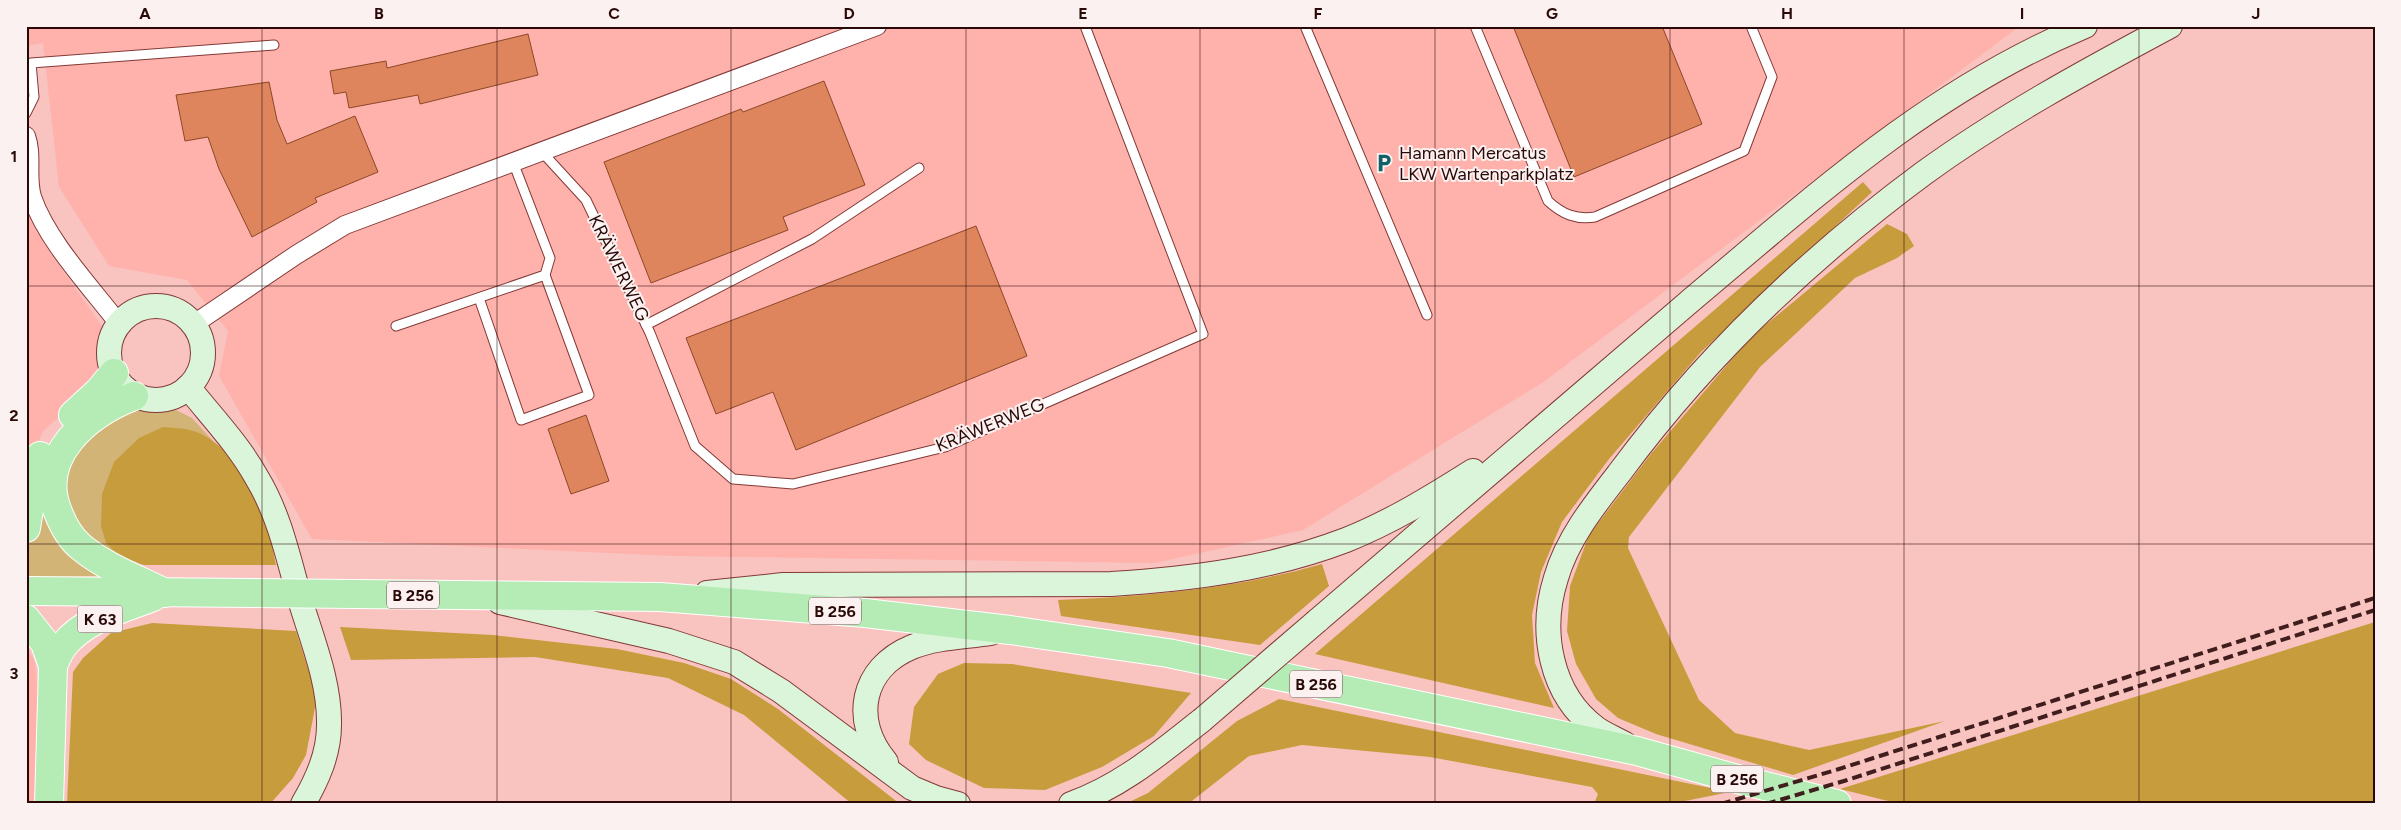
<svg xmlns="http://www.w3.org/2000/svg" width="2401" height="830" viewBox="0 0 2401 830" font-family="Figtree,sans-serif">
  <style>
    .built { fill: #ffb2ac }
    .green { fill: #d2b477 }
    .forest { fill: #c79c3d }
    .building { fill: #de855e; stroke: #8c4727 }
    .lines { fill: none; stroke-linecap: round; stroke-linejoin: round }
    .lane-casing { stroke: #843936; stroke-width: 11 }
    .street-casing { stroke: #843936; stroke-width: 20 }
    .secondary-casing { stroke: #843936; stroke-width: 26 }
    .primary-casing { stroke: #fff; stroke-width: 30 }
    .lane { stroke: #fff; stroke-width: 9 }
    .street { stroke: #fff; stroke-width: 18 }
    .secondary { stroke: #daf5da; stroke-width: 24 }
    .primary { stroke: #b5ecb5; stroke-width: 28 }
    .rail { stroke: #401e1d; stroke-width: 4; stroke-dasharray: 10 5; stroke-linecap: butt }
    .secondary-bridge-casing { stroke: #843936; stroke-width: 26; stroke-linecap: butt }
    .primary-bridge-casing { stroke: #fff; stroke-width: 30; stroke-linecap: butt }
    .secondary-bridge { stroke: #daf5da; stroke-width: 24 }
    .primary-bridge { stroke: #b5ecb5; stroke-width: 28 }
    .grid { fill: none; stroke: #290a09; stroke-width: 1; stroke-opacity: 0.55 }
    .labels { text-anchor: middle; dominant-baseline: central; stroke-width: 4; stroke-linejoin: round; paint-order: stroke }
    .shield { fill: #fbf1f0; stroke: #684f4e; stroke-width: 1 }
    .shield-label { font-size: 16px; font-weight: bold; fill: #290a09 }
    .poi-label { font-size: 18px; fill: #290a09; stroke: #fbf1f0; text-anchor: start }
    .street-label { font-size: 18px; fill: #290a09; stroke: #fbf1f0 }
    .neatline { fill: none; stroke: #290a09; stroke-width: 2 }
    .grid-label { font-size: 16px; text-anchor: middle; font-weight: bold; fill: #290a09 }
  </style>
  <rect width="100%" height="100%" fill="#f9c3bf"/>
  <!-- built -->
  <g class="built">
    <path d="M26,26h1994l-478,357 -239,147 -148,33 -482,-7 -361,-17 -93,-163 9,-45 -41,-51 -78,-14 -50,-79 -16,-144 -17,3z"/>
    <path d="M26,203l23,48 53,75 -3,45 -9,19 -47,41 -17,38z"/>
    <path d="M26,648l8,11 6,45 -6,100h-8z"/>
  </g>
  <!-- green -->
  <g class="green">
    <path d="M133,405l20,4 19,-1 20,10 22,24 -23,-12 -73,125 26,10 -27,-4 -47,-37 -11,-58 12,-22z"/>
    <path d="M38,490l76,86 -88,1v-35l4,-6z"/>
  </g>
  <!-- forest -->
  <g class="forest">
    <path d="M1863,182l9,10 -171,160 -92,107 -47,63 -21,50 -9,43 3,48 19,45 -239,-54z"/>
    <path d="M1887,224l20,10 7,12 -17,12 -42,20 -95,89 -131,170 -1,11 71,152 36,33 74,17 136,-29 -152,54 -137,-41 -38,-16 -22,-19 -20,-35 -9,-33 3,-45 19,-51 61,-80 100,-117z"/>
    <path d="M163,427c9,1 18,1 27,3 38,9 67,62 78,97 4,12 5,25 8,38h-132l-26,-10 -12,-12 -5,-17 1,-32 12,-32 25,-24z"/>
    <path d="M1322,564l7,22 -69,59 -199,-29 -3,-16c91,-4 176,-11 264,-36z"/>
    <path d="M2375,622v182h-475l-60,-15z"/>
    <path d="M152,623l144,8 21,66 -11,58 -13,23 -23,26h-203l6,-132 10,-14 28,-25z"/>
    <path d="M340,627l153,8 124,14 67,14 47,16 47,30 122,95h-48l-108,-89 -76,-37 -133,-21 -184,3z"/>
    <path d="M964,663l48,1 179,29 -37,43 -52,31 -57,23 -61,-2 -58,-28 -17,-16 5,-37 24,-33z"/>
    <path d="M1279,699l451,93 -60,12h-76l4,-10 -6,-7 -162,-30 -128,-12 -53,11 -61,48h-63l23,-11 89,-72z"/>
  </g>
  <!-- building -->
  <g class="building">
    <path d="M1513,26h149l40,98 -128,53z"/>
    <path d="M528,34l10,41 -118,29 -2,-9 -69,13 -3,-16 -12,2 -4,-23 56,-10 1,7z"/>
    <path d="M824,81l41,104 -82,32 5,13 -137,53 -47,-121 137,-53 2,3z"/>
    <path d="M269,82l8,38 10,24 68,-28 23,56 -63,26 2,4 -65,35 -33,-68 -11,-32 -23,4 -9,-46z"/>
    <path d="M976,226l51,130 -231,94 -23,-58 -57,22 -30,-76z"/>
    <path d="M586,415l23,66 -38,13 -23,-65z"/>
  </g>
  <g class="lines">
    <!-- lane casing -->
    <g class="lane-casing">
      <g id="lane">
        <path d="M1305,26l122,289"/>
        <path d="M1475,26l73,175c14,13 28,19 47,16l149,-66 28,-74 -21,-51"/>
        <path d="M26,113l8,-16 -3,-34 243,-18"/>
        <path d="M542,152l44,48 64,133 45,113 38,33 60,5 152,-37 258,-113 -118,-308"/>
        <path d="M479,298l42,122 68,-25 -44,-120"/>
        <path d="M646,325l166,-86 107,-71"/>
        <path d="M396,326l149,-51 5,-17 -37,-96"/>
      </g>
    </g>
    <!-- street casing -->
    <g class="street-casing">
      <g id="street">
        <path d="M26,136c7,19 0,41 6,61 15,44 58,89 87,127"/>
        <path d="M194,324l102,-69 49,-30 532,-199"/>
      </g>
    </g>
    <!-- secondary casing -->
    <g class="secondary-casing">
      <g id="secondary">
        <circle cx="156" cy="353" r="47"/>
        <path d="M188,387c23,29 51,58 69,91 23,38 32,83 44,125 12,39 29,81 28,122 0,29 -12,55 -26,79"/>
        <path d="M707,593l76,-8 328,-1c80,-5 159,-15 235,-44 45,-18 86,-43 127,-69"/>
        <path d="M500,602l169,39 65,21 47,29 131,97 24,10 22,6"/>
        <path d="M1317,621c124,-107 248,-213 372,-319 126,-106 242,-212 396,-276"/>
        <path d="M1625,744c-9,-5 -19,-9 -28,-15 -47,-34 -58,-98 -41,-151 11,-39 39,-74 64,-106 85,-115 189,-214 304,-299 77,-56 162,-102 246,-147"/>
        <path d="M886,762c-35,-41 -25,-94 26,-115 24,-10 54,-10 79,-14"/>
        <path d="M1071,804c51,-18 90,-52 131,-84"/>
      </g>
    </g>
    <!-- primary casing -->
    <g class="primary-casing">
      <g id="primary">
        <path d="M134,396c-47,18 -99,61 -76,116 5,13 12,26 23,35 24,20 56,32 84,46"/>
        <path d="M73,415l26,-24 15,-18"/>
        <path d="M26,528l10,-61 4,-11"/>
        <path d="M26,591l227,2"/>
        <path d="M355,594l305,3 205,16 145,17 158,23 469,98 104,29 96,24"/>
        <path d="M26,619l19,24 8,23 -4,138"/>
        <path d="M53,666c3,-7 6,-15 11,-21 21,-26 58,-36 89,-48"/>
      </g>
    </g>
    <!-- lane -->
    <use href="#lane" class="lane"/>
    <!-- street -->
    <use href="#street" class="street"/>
    <!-- secondary -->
    <use href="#secondary" class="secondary"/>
    <!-- primary -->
    <use href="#primary" class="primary"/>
    <!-- rail -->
    <g class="rail">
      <path d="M1721,804l118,-35 536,-171"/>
      <path d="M1766,804l78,-23 531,-171"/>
    </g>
    <!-- secondary-bridge casing -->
    <g class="secondary-bridge-casing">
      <path id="secondary-bridge" d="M1202,720l115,-99"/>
    </g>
    <!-- primary-bridge casing -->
    <g class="primary-bridge-casing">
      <path id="primary-bridge" d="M253,593l102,1"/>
    </g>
    <!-- secondary-bridge -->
    <use href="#secondary-bridge" class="secondary-bridge"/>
    <!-- primary-bridge -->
    <use href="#primary-bridge" class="primary-bridge"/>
  </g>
  <!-- grid -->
  <path class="grid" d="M262,26v778M497,26v778M731,26v778M966,26v778M1200,26v778M1435,26v778M1670,26v778M1904,26v778M2139,26v778M26,286h2349M26,544h2349"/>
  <!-- icons -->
  <defs>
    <g id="parking-bare" transform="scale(1.5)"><path d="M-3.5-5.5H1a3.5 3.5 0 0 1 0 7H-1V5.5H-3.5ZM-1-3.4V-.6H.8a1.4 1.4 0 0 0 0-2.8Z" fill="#116168" stroke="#fbf1f0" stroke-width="2.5" paint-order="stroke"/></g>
  </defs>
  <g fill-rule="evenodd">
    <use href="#parking-bare" x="1384" y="163"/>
  </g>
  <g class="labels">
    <!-- shield labels -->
    <g class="shield">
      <rect x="387" y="581.5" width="52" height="27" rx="4"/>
      <rect x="809" y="597.5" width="52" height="27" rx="4"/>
      <rect x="77.5" y="605.5" width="45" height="27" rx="4"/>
      <rect x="1290" y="670.5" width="52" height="27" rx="4"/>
      <rect x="1711" y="765.5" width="52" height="27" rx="4"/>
    </g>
    <g class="shield-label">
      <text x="413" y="595">B 256</text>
      <text x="835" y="611">B 256</text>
      <text x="100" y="619">K 63</text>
      <text x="1316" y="684">B 256</text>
      <text x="1737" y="779">B 256</text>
    </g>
    <!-- poi labels -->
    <g class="poi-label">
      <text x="1399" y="153">Hamann Mercatus<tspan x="1399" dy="21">LKW Wartenparkplatz</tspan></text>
    </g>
    <!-- street labels -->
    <g class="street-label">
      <text transform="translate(619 268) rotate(64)">KRÄWERWEG</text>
      <text transform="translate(990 425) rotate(-22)">KRÄWERWEG</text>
    </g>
  </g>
  <!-- border -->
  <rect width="2401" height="830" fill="none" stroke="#fbf1f0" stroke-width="55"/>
  <rect x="28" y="28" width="2346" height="774" class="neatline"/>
  <g class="grid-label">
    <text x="145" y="19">A</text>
    <text x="379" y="19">B</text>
    <text x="614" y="19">C</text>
    <text x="849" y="19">D</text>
    <text x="1083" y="19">E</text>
    <text x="1318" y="19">F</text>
    <text x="1552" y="19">G</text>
    <text x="1787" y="19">H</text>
    <text x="2022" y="19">I</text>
    <text x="2256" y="19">J</text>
    <text x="14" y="162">1</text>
    <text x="14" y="421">2</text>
    <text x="14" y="679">3</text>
  </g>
</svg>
